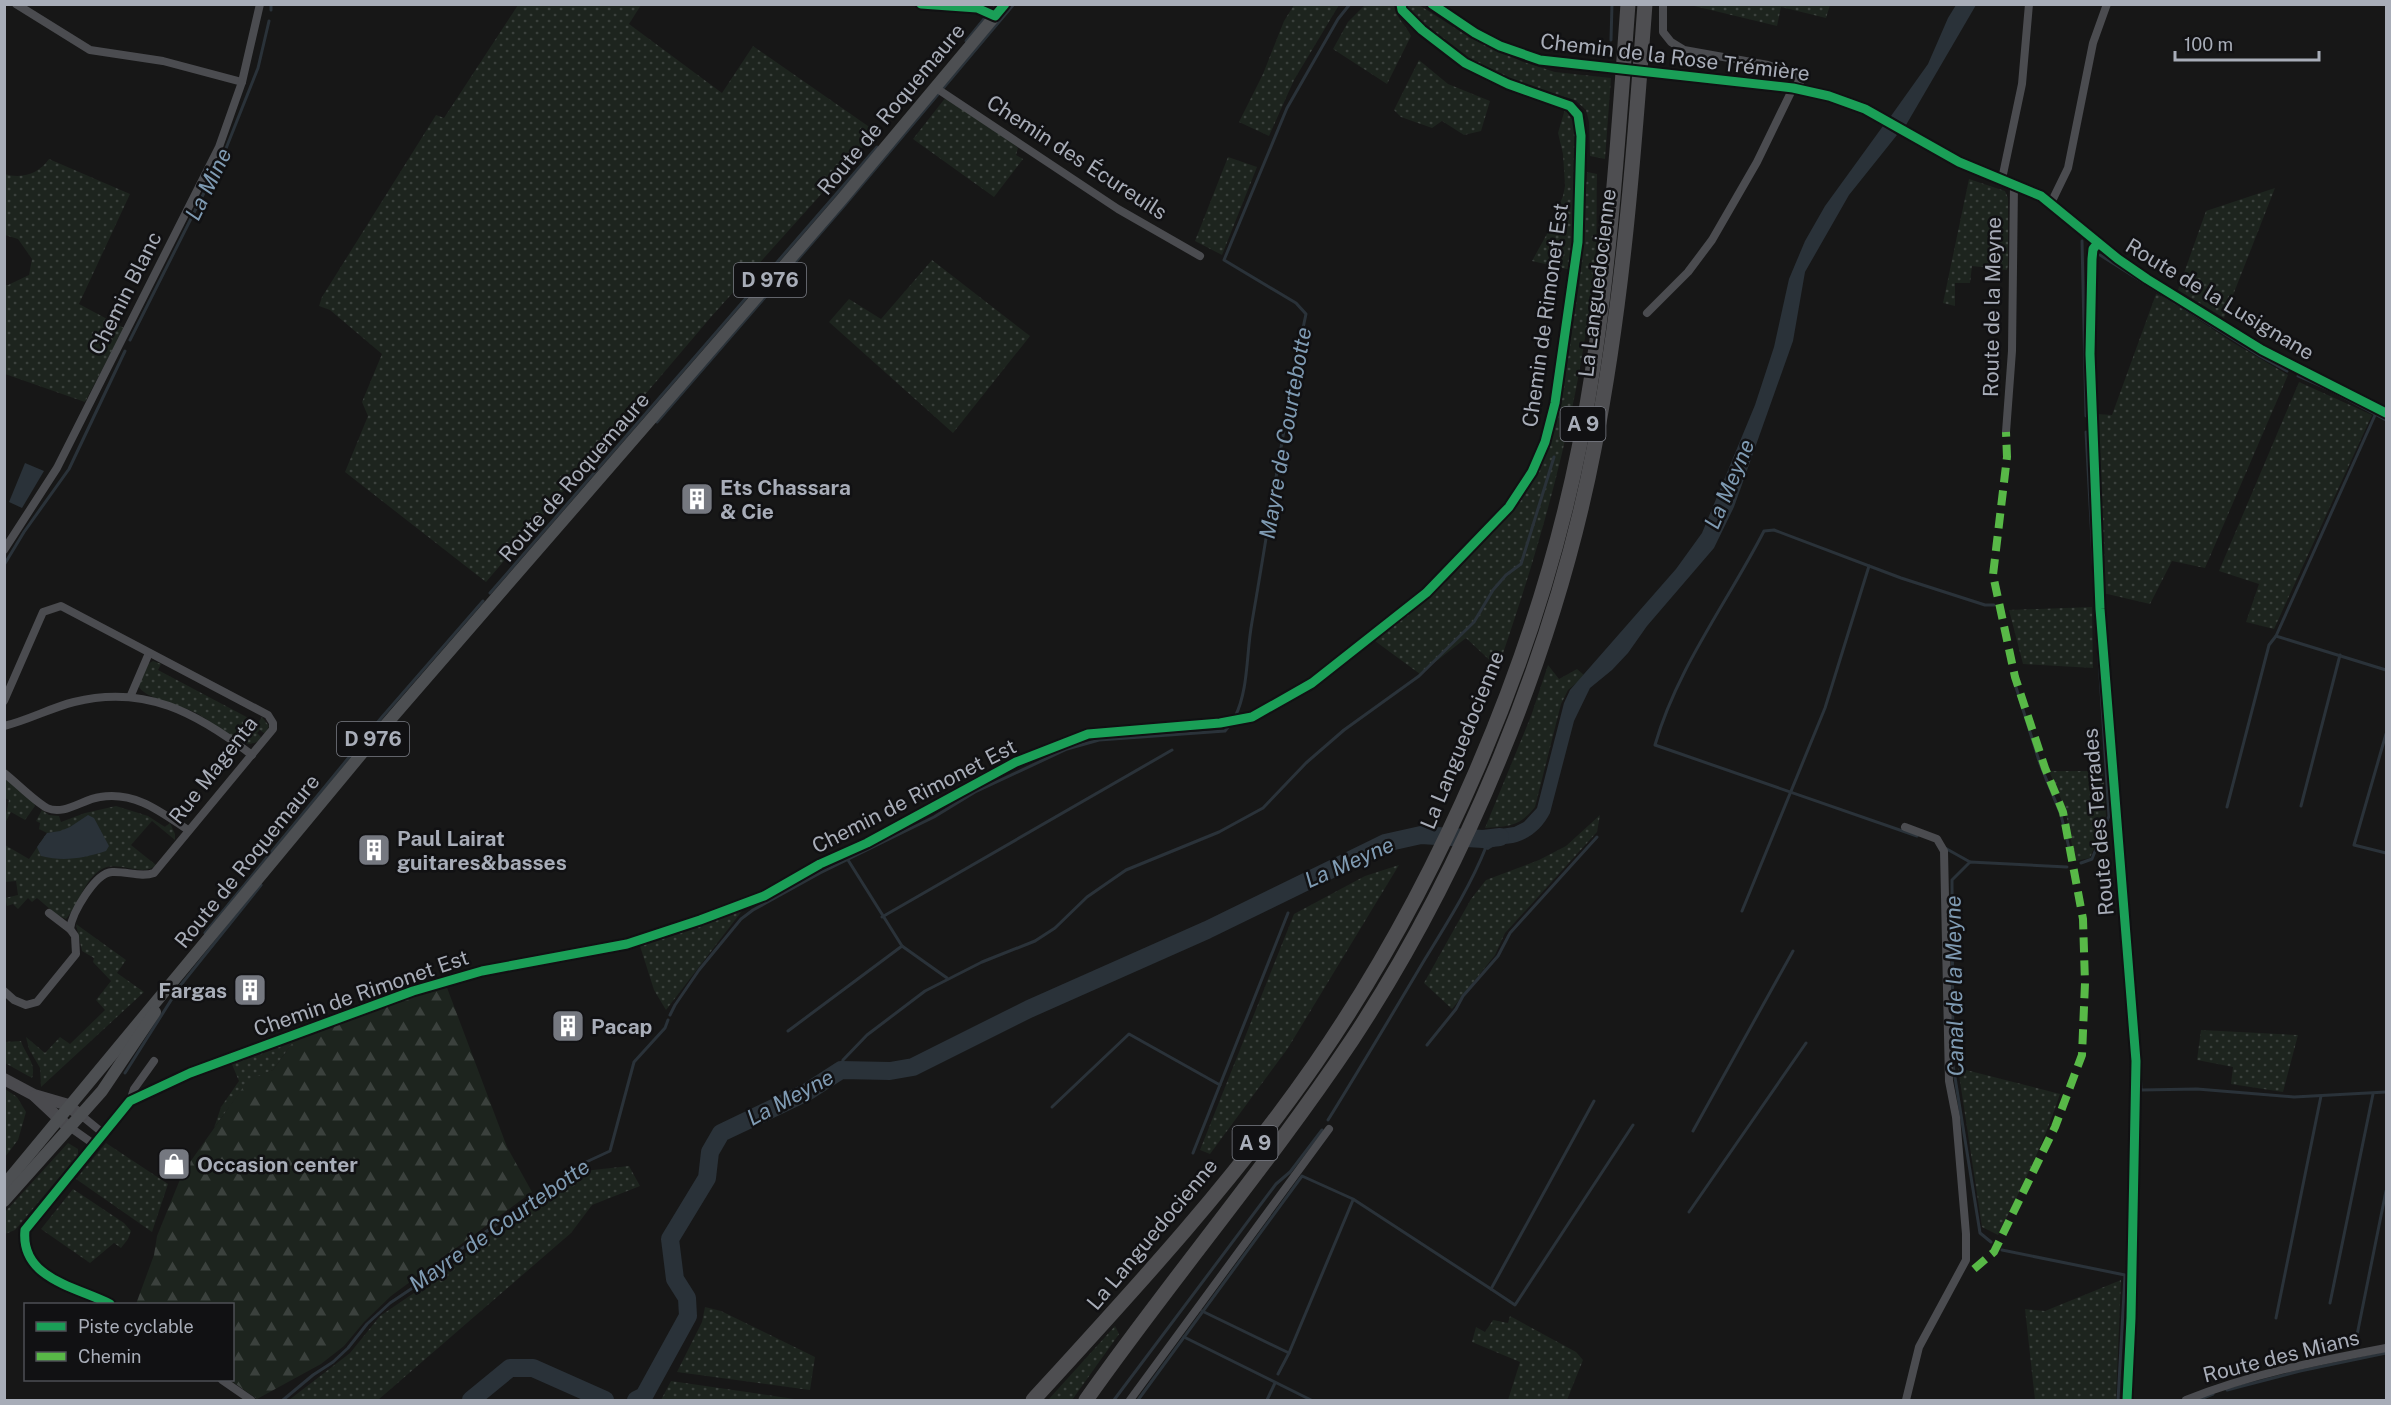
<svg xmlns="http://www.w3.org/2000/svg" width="2391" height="1405" viewBox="0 0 2391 1405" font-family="'Public Sans',sans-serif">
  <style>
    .grass { fill: url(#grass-dots) }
    .forest { fill: url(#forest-firs) }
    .water { fill: #2a3239 }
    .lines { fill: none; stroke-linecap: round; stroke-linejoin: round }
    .stream { stroke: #2a3239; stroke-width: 3 }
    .river { stroke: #2a3239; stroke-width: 18 }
    .street { stroke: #4b4c50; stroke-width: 8 }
    .secondary { stroke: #4a4a4e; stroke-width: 12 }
    .primary { stroke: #4d4f52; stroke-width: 12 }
    .highway { stroke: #4e4e51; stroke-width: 15 }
    .quiet { stroke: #58b947; stroke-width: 8; stroke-dasharray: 15 8; stroke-linecap: butt }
    .cycleway-casing { stroke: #111113; stroke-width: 13 }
    .cycleway { stroke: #1a9f57; stroke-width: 9 }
    .labels { text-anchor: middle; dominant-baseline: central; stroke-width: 5; stroke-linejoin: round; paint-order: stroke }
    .shield { fill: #111113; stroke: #7b7e86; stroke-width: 1.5 }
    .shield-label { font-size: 20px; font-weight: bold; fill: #a8adb8 }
    .street-label { font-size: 21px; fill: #a8adb8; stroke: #111113 }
    .poi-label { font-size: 21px; font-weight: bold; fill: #a8adb8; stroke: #111113; text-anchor: start }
    .water-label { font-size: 22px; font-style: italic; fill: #7f9bb3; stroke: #111113 }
  </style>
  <defs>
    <pattern id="grass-dots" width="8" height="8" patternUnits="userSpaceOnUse" patternTransform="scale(1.5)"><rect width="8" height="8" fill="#1d241e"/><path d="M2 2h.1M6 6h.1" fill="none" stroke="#3b413d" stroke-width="1.8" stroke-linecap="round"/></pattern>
    <pattern id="forest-firs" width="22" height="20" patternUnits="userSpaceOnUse" patternTransform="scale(1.5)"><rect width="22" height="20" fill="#1d241e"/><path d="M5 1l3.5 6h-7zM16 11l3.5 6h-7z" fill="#3b413d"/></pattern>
  </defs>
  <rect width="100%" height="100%" fill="#171717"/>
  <!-- grass -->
  <g class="grass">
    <path d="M518,5h123l-12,19 93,69 31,-47 125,87 -42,39 -3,9 -122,136 -225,265 -141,-110 23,-56 -6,-14 20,-48 -52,-44 -11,-4 3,-9 114,-182 8,3z"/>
    <path d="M1294,5h45l-45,75 -25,56 -30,-14 24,-48 21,-53z"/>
    <path d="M1365,5h29c1,12 12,20 17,31l-24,48 -54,-35 15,-27z"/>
    <path d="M1408,5h11l50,32 54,25 32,10 56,6 -6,81 -15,-3 -1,-34 -3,-12 -11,-10 -53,-16 -56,-27 -27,-19 -26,-22 -7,-10z"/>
    <path d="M1690,5l140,-1v1l-4,13 -45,-11 -4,19z"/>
    <path d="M1419,60l29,24 42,17 -9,30 -17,4 -22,-14 -10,7 -31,-11 -7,-7z"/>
    <path d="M946,97l58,37 14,14 -2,7 7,4 -29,38 -81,-58z"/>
    <path d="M1565,109l10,15 2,12 -2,95 -4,39 -39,-9 16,-29 15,-36 2,-10 -2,-32 -5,-21z"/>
    <path d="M1228,157l29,10 -35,88 -27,-14z"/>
    <path d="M49,159l81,35 -51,110 45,24 -39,74 -80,-28v-89h3l21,-10 3,-16 -14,-20 -13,-4 -1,-61c19,5 34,0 45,-15z"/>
    <path d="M1587,172l10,2c-1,32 1,64 -3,96 -14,136 -51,268 -96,398l-32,-30 -46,36 -45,-33 74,-62 67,-71 25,-42 20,-60 20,-136z"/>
    <path d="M1969,179l36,12 3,7v67l-1,5 -35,-4 -2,17h-15v23l-12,-3z"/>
    <path d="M2275,188l-51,130 -46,-28 28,-79z"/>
    <path d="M932,260l98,76 -77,97 -124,-111 20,-23 32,20z"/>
    <path d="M2156,294l10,4 66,44 56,33 -83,193 -33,-7 -22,43 -47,-11 -8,-164 2,-15 15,1z"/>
    <path d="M2299,382l73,33 -98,214 -28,-7 13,-38 -40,-13z"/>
    <path d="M2092,607l1,61 -70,-4 -14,-54z"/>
    <path d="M153,661l8,3 -3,6 100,53 4,-6 7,9 -4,8 -5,-4 -3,3 5,5c-5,5 -11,7 -18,5 -10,-2 -35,-24 -48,-30 -14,-8 -53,-14 -58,-28l10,-21z"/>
    <path d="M1548,665l11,14 18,-10 8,7 -17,14 -7,14 -26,103c-16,20 -26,19 -50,21l46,-112z"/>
    <path d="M2049,771h54l3,45 -16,42 -15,3 -10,-53z"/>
    <path d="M5,778l29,25 1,3 -10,14 -14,-8 -6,11 -1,-9h2l3,-14 -4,-2z"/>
    <path d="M116,806l32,10 17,11 5,-4 5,11v6l-23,-19 -21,24 25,20c-13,13 -38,-5 -54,4 -18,10 -23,36 -36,50l-9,-4 -20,-17 -5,4 -4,-4 -10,11 -5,-5 -6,2 -2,-8 13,-3 -2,-14 -11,1v-37l24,14 18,-26 -8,-4 1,-6 -4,-2 6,-11 7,5 10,1 2,6 24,-9z"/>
    <path d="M1600,815l-3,17 -92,101 -10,22 -43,54 -28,-26 47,-84 15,-19 53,-20 27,-14z"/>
    <path d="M1399,865l-111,183 -78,106 -10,-4 94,-236 71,-38z"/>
    <path d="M745,907l-79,103 -12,-20 -14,-44z"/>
    <path d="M76,924l50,36 -9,13 27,19 -103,95 -1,-19 -11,-19 -3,-12 19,16 15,-16 10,7 35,-34 -9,-10 15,-19 -18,-19 1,-4 -12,-7z"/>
    <path d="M2201,1030l97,5 -15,57 -52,-8 2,-17 -36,-7z"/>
    <path d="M296,1038l-23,32 -24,10 -35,48 7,-21 18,-26 -8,-19z"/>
    <path d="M21,1041c4,13 16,23 11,37l-27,-15v-21z"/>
    <path d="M1958,1068l102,26c-16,49 -39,95 -62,141l-16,-8z"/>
    <path d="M5,1089l12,8 9,15 -8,28 -13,17z"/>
    <path d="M68,1143l10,6v6l-63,75 -10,4v-22z"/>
    <path d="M106,1143l62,41 -16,48 -76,-53z"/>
    <path d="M629,1166l11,20 -48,19 -21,28 -193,167h-89l61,-47 30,-37 50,-34 42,-34 112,-77z"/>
    <path d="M73,1189l51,34 7,8 -3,8 -7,9 -7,-5 -24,20 -49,-34z"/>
    <path d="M2121,1280l-5,120h-81l-10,-91 20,2z"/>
    <path d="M705,1307l16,4 94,46 -5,33 -133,-18 25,-50z"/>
    <path d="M1510,1316l66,36 7,8 -16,40h-59l12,-38 -48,-20 4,-15 9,5 8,-12 15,3z"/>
    <path d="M1115,1326l4,8 -47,66h-24z"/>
    <path d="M671,1381l130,19h-140z"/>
  </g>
  <!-- forest -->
  <path class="forest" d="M446,985l61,162 25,45 -141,104 -27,26 -20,24 -23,18 -64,35 -27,-19h2v-76h-96l18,-49 3,-19 26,-64 66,-93 24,-9 23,-32z"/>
  <!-- water -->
  <g class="water">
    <path d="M1956,5h20l-70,120 -15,-9 37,-52 20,-46z"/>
    <path d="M1883,126l14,9 -48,60 -44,77 -12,69 -59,166 -20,41 -67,78 -19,27 -16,17 -22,18 -16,33 -24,92c-7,14 -18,24 -33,29 -11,3 -20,1 -29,8l-14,-5 6,-13 34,-5 10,-5 13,-14 27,-105 6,-13 106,-121 26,-36 53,-128 19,-58 15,-68 16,-38 20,-35z"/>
    <path d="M25,463l19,8 -22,37 -13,-6z"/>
    <path d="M88,815l6,3 15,28 -3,5c-22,7 -42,11 -65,5l-4,-9 10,-14 13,-2 10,-4z"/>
  </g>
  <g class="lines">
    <!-- stream -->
    <g class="stream">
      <path d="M994,5l1,-1"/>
      <path d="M271,10v-6"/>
      <path d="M1611,40l1,-36"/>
      <path d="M966,41l18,-22"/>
      <path d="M2082,241l4,175"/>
      <path d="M2100,255l160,101 27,15"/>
      <path d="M130,340l95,-189 33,-83 11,-47"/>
      <path d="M2298,376l34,15 54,29"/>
      <path d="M2376,413l-100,223 110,34"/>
      <path d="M657,422l187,-216 170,-202"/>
      <path d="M2086,432l9,162"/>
      <path d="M4,565l20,-33 45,-63 56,-118"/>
      <path d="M490,593l387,-446"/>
      <path d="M2015,684l25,80 21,51 9,37"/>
      <path d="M1235,717c14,-29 11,-63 17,-95 18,-102 32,-206 54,-308l-10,-11 -72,-43 63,-152 51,-89 12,-15"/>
      <path d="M2386,734l-32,111 32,8"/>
      <path d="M2301,806l39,-151"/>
      <path d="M2227,807l42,-162 7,-9"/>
      <path d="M1917,836l-262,-91c22,-77 72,-142 109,-214l10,-1 127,48 84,27h9"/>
      <path d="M1945,848l25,14"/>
      <path d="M2123,849l14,173"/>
      <path d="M848,860l54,86 45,32"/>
      <path d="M2081,863l11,-4 17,-43 -12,-189"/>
      <path d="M1742,911l83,-203 44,-142"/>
      <path d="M882,917l290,-167"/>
      <path d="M205,933l177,-216 101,-116"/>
      <path d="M670,1015l5,-10 24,-35 42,-51 12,-9 67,-37 114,-56 41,-25 92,-43 32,-9 126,-9 4,-5"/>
      <path d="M788,1031l114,-85"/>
      <path d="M1427,1045l29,-36 7,-13 35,-40 12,-23 87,-96"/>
      <path d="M2140,1068l1,22 56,-1 97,8 92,-5"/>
      <path d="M841,1070l2,-10 24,-25 58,-44 57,-29 53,-21 20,-13 32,-31 39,-27 93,-38 44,-24 43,-45 38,-33 75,-54 55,-54 19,-32 13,-15 15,-11 33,-107"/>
      <path d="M125,1073l55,-87 81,-101"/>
      <path d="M1594,1101l-103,188 24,16 118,-180"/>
      <path d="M1052,1107l77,-73 91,51"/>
      <path d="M1328,1120c33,-53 65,-107 97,-161 22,-36 45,-72 61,-112"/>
      <path d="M1693,1131l100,-180"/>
      <path d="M1193,1153l95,-240"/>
      <path d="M1689,1212l117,-169"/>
      <path d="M1991,1242l-11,-9 -27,-168 -1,-185 18,-18 97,5"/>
      <path d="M2002,1250l123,25 -7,125"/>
      <path d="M2330,1303l43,-209"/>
      <path d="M1202,1311l87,42 -11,21"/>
      <path d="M2276,1318l45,-222"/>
      <path d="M2357,1335l29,-144"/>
      <path d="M1184,1337l127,63"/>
      <path d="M1289,1353l64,-153"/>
      <path d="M2227,1390l73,-19 86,-18"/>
      <path d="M283,1400l30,-25 20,-13 15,-14 19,-24 23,-21 30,-20 37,-31 127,-89 26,-12 24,-89 31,-34 3,-8"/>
      <path d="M1114,1400l162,-216 14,-12 32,-42"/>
      <path d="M1138,1400l164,-224 51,23 138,90"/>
      <path d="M1267,1400l8,-17"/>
      <path d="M2198,1400l15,-6"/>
    </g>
    <!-- river -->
    <g class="river">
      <path d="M471,1400l39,-32h23l72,32"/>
      <path d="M636,1400l8,-4 44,-80 -1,-18 -12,-19 -5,-40 37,-61 3,-26 11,-19 86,-41 34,-22 49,1 23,-4 116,-58 178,-79 178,-87 36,-8 62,4 17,-2"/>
    </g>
    <!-- street -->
    <g class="street">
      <path d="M16,4l74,46 73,11 79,21"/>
      <path d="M921,4l56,4 18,8"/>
      <path d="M1432,4l43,29 25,13 40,14 253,28 36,8 36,13 94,53 82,34 77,63 29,20 115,71 124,63"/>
      <path d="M1663,4v28l8,10 13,8 84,15 26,8 8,16"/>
      <path d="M936,88l182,121 82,47"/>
      <path d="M2002,179l20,-95 7,-80"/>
      <path d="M2051,203l17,-35 25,-125 14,-39"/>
      <path d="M2098,243l-5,6 -1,10 -2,95 10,255 36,452 -5,257 -4,82"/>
      <path d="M1647,313l41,-41 24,-32 45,-78 36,-74"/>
      <path d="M2006,432l6,-81 2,-167"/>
      <path d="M4,550l53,-82 162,-321 23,-65 18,-78"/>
      <path d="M131,695l18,-42"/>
      <path d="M4,701l39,-89 18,-6 207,109 5,8v6l-119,144c-13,5 -27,-2 -42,-1 -17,1 -40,41 -42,57l5,7 1,18 -39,48 -11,3 -12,-5 -10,-9"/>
      <path d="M4,726c25,-6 46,-18 70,-24 71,-18 123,11 178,53"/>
      <path d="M4,773c13,10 30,28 43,35 17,8 36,-9 53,-11 35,-6 61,15 88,33"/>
      <path d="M1905,827l32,12 7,12 5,230 7,36 10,117v26l-47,87 -13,53"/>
      <path d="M49,913l21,16"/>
      <path d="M130,1101l4,-12 20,-28"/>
      <path d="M82,1116l22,18"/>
      <path d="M71,1128l24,17"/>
      <path d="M110,1304c-33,-17 -90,-25 -85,-74l105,-129 60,-28 223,-82 69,-20 145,-27 73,-24 64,-24 56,-32 47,-21 149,-81 72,-28 132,-11 32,-6 60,-34 114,-90 83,-86 23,-35 13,-30 10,-39 23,-161 3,-106 -3,-21 -8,-9 -62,-22 -43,-21 -43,-33 -20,-20 -1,-6"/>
      <path d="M222,1380l29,20"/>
      <path d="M1130,1400l199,-271"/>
      <path d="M2186,1400c64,-26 132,-39 200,-52"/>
    </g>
    <!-- secondary -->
    <g class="secondary">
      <path d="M4,1079l30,16 31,9 17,12"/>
      <path d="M35,1096l31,29"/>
    </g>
    <!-- primary -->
    <g class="primary">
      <path d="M4,1185l379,-457 459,-529 163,-195"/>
      <path d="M4,1201l98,-110 53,-79"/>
    </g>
    <!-- highway -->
    <g class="highway">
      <path d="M1033,1400c98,-107 199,-216 282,-336 123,-178 221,-403 264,-616 29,-146 38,-295 49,-444"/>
      <path d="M1086,1400c86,-122 183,-236 266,-360 113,-171 203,-390 242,-591 29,-147 40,-295 51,-445"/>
    </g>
    <!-- quiet -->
    <path class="quiet" d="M1974,1269l20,-17 61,-125 27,-72 3,-72 -2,-64 -20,-107 -18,-44 -30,-91 -22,-102 14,-118 -1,-25"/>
    <!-- cycleway casing -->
    <g class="cycleway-casing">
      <g id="cycleway">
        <path d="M921,4l56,4 18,8 10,-12"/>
        <path d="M1432,4l43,29 25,13 40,14 253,28 36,8 36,13 94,53 82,34 77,63 29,20 115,71 124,63"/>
        <path d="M2098,243l-5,6 -1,10 -2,95 10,255 36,452 -5,257 -4,82"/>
        <path d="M110,1304c-33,-17 -90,-25 -85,-74l105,-129 60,-28 223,-82 69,-20 145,-27 73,-24 64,-24 56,-32 47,-21 149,-81 72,-28 132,-11 32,-6 60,-34 114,-90 83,-86 23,-35 13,-30 10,-39 23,-161 3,-106 -3,-21 -8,-9 -62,-22 -43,-21 -43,-33 -20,-20 -1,-6"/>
      </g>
    </g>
    <!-- cycleway -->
    <use href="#cycleway" class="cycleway"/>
  </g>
  <!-- icons -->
  <defs>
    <g id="building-square" transform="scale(1.725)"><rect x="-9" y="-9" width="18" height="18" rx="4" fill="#757880" stroke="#111113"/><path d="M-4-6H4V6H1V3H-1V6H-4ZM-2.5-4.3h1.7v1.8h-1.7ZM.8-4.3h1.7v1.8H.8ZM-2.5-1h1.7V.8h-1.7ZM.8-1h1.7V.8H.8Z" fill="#fff"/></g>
    <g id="shop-square" transform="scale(1.725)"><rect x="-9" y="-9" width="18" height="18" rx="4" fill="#757880" stroke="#111113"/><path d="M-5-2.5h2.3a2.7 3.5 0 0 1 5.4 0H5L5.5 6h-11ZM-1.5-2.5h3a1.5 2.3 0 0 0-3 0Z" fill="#fff"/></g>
  </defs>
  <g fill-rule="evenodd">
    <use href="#building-square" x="697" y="499"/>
    <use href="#building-square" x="374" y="850"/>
    <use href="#building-square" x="250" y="990"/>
    <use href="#building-square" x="568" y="1026"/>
    <use href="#shop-square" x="174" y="1164"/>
  </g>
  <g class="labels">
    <!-- shield labels -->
    <g class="shield">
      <rect x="734" y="263" width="72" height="34" rx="4.5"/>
      <rect x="1560.5" y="407" width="45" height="34" rx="4.5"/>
      <rect x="337" y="722" width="72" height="34" rx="4.5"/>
      <rect x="1232.5" y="1126" width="45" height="34" rx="4.5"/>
    </g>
    <g class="shield-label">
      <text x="770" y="280">D 976</text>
      <text x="1583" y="424">A 9</text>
      <text x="373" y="739">D 976</text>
      <text x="1255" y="1143">A 9</text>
    </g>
    <!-- street labels -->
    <g class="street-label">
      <text transform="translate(1675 57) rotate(7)">Chemin de la Rose Trémière</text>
      <text transform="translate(891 109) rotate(-50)">Route de Roquemaure</text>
      <text transform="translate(1077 157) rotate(33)">Chemin des Écureuils</text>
      <text transform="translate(1597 283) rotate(-83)">La Languedocienne</text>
      <text transform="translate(125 293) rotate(-63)">Chemin Blanc</text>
      <text transform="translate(2220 299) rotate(31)">Route de la Lusignane</text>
      <text transform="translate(1992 307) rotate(-89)">Route de la Meyne</text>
      <text transform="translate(1545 315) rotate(-82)">Chemin de Rimonet Est</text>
      <text transform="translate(574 477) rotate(-49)">Route de Roquemaure</text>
      <text transform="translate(1462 740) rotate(-68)">La Languedocienne</text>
      <text transform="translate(213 770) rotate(-52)">Rue Magenta</text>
      <text transform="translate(914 796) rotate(-27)">Chemin de Rimonet Est</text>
      <text transform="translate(2098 822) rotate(-95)">Route des Terrades</text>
      <text transform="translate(247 861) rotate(-51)">Route de Roquemaure</text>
      <text transform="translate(361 993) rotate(-19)">Chemin de Rimonet Est</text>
      <text transform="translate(1152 1234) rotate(-50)">La Languedocienne</text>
      <text transform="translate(2281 1356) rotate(-14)">Route des Mians</text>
    </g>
    <!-- poi labels -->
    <g class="poi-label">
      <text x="720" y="487">Ets Chassara<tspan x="720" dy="24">&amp; Cie</tspan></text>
      <text x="397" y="838">Paul Lairat<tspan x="397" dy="24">guitares&amp;basses</tspan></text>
      <text x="227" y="990" text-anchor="end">Fargas</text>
      <text x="591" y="1026">Pacap</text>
      <text x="197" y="1164">Occasion center</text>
    </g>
    <!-- water labels -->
    <g class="water-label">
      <text transform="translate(208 184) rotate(-64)">La Mine</text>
      <text transform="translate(1285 433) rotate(-80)">Mayre de Courtebotte</text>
      <text transform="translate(1729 484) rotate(-67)">La Meyne</text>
      <text transform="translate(1349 862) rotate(-24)">La Meyne</text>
      <text transform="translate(1954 986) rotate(-91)">Canal de la Meyne</text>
      <text transform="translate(790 1097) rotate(-28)">La Meyne</text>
      <text transform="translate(499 1225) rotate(-35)">Mayre de Courtebotte</text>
    </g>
  </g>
  <!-- border -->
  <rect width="2391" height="1405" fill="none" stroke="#a8adb8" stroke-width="12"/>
  <!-- legend -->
  <rect x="24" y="1303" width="210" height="78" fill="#111113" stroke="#4d4f55" stroke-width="1.5"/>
  <rect x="36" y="1322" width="30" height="9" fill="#1a9f57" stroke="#4d4f55" stroke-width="1.5"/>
  <text x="78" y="1333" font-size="18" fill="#a8adb8">Piste cyclable</text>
  <rect x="36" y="1352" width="30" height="9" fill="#58b947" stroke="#4d4f55" stroke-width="1.5"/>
  <text x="78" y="1363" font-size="18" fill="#a8adb8">Chemin</text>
  <!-- scale -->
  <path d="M2175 51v9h144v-9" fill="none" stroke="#a8adb8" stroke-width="3"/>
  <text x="2184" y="51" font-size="18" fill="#a8adb8" stroke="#111113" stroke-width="4.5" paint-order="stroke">100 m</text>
</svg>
